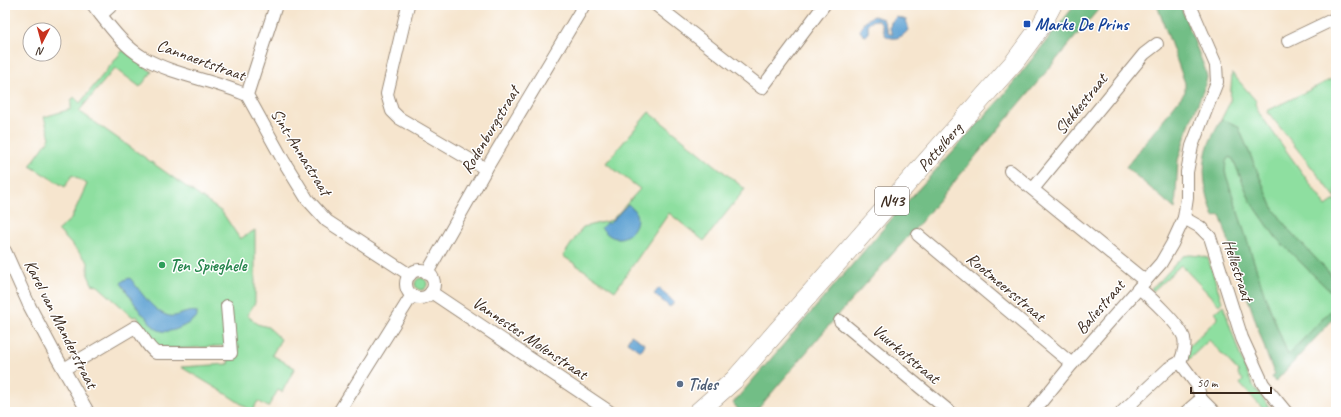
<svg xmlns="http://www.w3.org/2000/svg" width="1341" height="417" viewBox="0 0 1341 417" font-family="Caveat,sans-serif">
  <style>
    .green { fill: #8edfa0; stroke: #64845f }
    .forest { fill: #72be86; stroke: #567452 }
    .water { fill: #5ea2d3; stroke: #4c6678 }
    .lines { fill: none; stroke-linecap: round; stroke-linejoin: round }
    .minor-casing { stroke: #988876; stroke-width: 14 }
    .primary-casing { stroke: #988876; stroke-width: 20 }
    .minor { stroke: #fff; stroke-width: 12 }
    .primary { stroke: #fff; stroke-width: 19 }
    .transit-dot { fill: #1a4fb4; stroke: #fff; stroke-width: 1.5 }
    .leisure-dot { fill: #2e9e5b; stroke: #fff; stroke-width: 1.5 }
    .service-dot { fill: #5c6f8a; stroke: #fff; stroke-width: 1.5 }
    .labels { text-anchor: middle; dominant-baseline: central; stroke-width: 3; stroke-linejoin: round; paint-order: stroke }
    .shield { fill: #fff; stroke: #766a62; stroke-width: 1 }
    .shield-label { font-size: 16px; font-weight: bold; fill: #3b2a1e }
    .transit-label { font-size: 17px; font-weight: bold; fill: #164399; stroke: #fff; text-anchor: start }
    .street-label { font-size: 17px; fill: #3b2a1e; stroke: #fff }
    .leisure-label { font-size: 17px; font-weight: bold; fill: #27864d; stroke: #fff; text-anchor: start }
    .service-label { font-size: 17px; font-weight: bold; fill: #4e5e75; stroke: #fff; text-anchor: start }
  </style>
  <rect width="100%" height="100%" fill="#fff"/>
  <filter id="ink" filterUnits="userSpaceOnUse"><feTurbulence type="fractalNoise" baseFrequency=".025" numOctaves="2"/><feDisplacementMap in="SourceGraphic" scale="8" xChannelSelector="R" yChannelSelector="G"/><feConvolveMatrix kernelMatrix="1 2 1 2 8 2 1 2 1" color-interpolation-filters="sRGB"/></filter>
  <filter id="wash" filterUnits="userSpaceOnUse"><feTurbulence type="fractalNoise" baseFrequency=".012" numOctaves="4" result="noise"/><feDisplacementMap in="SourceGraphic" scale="16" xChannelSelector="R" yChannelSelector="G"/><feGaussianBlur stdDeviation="0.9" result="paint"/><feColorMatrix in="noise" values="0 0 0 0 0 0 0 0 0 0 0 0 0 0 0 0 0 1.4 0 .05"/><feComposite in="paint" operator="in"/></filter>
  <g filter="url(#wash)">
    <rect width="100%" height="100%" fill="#f6e5ce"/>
    <!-- green -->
    <g class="green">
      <path d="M123,50l29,22 -12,15 -25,-19 -36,43 143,101 18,27 15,-9v73l-8,12 10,9 11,3 13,12 -9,16 23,13 -13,24 -4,-2 -10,17 -10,-6 -6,10 -26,-17 -45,-27 48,-3 -1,-8 4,-11c-13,1 -70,7 -77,0 -7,-6 -14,-21 -18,-29l-4,1 -35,-31 -6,-2 -4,-9v-13l-30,-32 13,-11 16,-35 -15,-9 -7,12 -35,-21 20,-28 -6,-21 27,-8v-8l3,-4 6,6z"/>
      <path d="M1232,73l24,28 1,9 69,96 10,-7v81l-48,-51 -16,-23 -34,-80 -17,-6 9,-18z"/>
      <path d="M1336,77v121l-69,-87z"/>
      <path d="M649,112l96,77 -41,52 -35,-28 -54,78 -52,-35 20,-29 29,-7 28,-31 -34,-26z"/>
      <path d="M1229,157l4,2 17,41 27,39 59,58v8l-48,50 -23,-59 -40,-124 1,-11z"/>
      <path d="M1190,255l11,1 7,2 14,44 -3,3 -38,-40 -28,26 -2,-3 8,-6 21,-23 3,-3z"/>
      <circle cx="421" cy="284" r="6"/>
      <path d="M1223,305l21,62 8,17 21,28h-7l-26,-28 3,-4 -5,-6 1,-2 -30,-32 -22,21 2,-15 29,-28v-1l-3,-5z"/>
    </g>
    <!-- forest -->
    <g class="forest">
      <path d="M1075,5h27l-187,224 -83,93 -74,87 4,3h-22l-7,-9 162,-188 106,-117z"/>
      <path d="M1157,5h23l25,64 2,8 -2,9 -16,39 -11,35 -3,49 -49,-42 59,-75v-9z"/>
      <path d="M1221,120l6,1 11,5 34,80 16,23 48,51v17l-59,-58 -27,-39 -17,-41 -4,-2 -3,4 -1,11 40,124 23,59 48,-50v11l-61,66 -3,-5 3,-2 -7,-17 -48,-143 -6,2c-7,-21 -13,-40 -8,-63 2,-12 10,-24 15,-34z"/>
    </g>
    <!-- water -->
    <g class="water">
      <path d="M874,16l9,3 6,15h4l-3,-5 1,-7 6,-5 9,3 2,6v4c-6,8 -15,11 -23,5 -3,-6 -1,-11 -7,-15 -13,1 -9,4 -10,14l-2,2 -3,-1 -3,-4c1,-7 7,-13 14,-15z"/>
      <path d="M628,204c3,3 7,6 8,10 4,11 -7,25 -19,24 -6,0 -11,-5 -16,-10l6,-6 2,2z"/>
      <path d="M130,278c10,12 27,41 45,38 7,-2 15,-6 22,-4v5c-11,9 -31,21 -43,10 -5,-5 -7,-11 -13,-14l-20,-30 3,-3z"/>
      <path d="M659,288l15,14 -4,5 -16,-13z"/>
      <path d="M631,335l14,9 -4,7 -14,-9z"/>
    </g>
  </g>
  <g filter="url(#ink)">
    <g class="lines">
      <!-- minor casing -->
      <g class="minor-casing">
        <g id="minor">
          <path d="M93,5c15,19 30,41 51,53 32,18 70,22 103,37"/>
          <path d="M276,5l-29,90 36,65 24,39 20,22 83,54"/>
          <path d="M408,5l-21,89 5,17 7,7 87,51"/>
          <path d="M656,5l106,83 62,-83"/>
          <path d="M101,15l11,-10"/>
          <path d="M1288,41l48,-23"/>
          <path d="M1010,171l135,110"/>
          <path d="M1033,189l111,-135 13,-10"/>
          <path d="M1184,218l16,9 10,10 32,101 21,46 23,28"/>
          <path d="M918,235l154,129"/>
          <path d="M5,251l25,56 26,49 32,56"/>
          <circle cx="420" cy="284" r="14"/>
          <path d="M427,273l59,-104 98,-164"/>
          <path d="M1139,288c11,9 41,37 45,50 2,8 -1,17 -4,24l17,23 4,14 13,13"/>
          <path d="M431,292l179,120"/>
          <path d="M840,321l110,91"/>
          <path d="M64,369l71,-42c8,8 11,19 21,26h75l-4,-47"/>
          <path d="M339,412l73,-117"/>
          <path d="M1033,412l39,-48 89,-101 11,-19 12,-26 3,-20v-26l5,-26 25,-64 -1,-17 -26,-60"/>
          <path d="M1122,412l47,-44 11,-6"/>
          <path d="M1186,412l15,-13"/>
        </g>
      </g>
      <!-- primary casing -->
      <g class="primary-casing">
        <path id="primary" d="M698,412l36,-32 281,-319 26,-35 11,-21"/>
      </g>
      <!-- minor -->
      <use href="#minor" class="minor"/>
      <!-- primary -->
      <use href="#primary" class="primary"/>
    </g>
  </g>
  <!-- markers -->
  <rect class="transit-dot" x="1023" y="20" width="8" height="8" rx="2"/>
  <circle class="leisure-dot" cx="162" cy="265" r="4"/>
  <circle class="service-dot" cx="680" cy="384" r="4"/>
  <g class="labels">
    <!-- shield labels -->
    <rect class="shield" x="875" y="187" width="34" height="28" rx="3"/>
    <g class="shield-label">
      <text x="892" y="201">N43</text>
    </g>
    <!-- transit labels -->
    <g class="transit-label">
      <text x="1035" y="24">Marke De Prins</text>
    </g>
    <!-- street labels -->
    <g class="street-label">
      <text transform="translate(201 60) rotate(20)">Cannaertstraat</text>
      <text transform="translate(1081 104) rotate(-51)">Slekkestraat</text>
      <text transform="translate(490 130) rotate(-59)">Rodenburgstraat</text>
      <text transform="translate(940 147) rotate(-49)">Pottelberg</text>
      <text transform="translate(301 152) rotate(58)">Sint-Annastraat</text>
      <text transform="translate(1238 270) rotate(72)">Hellestraat</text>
      <text transform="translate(1006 287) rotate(40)">Rootmeersstraat</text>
      <text transform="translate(1100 307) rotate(-49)">Baliestraat</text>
      <text transform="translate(61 324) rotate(63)">Karel van Manderstraat</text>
      <text transform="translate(530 338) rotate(34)">Vannestes Molenstraat</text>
      <text transform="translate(906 354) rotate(40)">Vuurkotstraat</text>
    </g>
    <!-- leisure labels -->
    <g class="leisure-label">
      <text x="170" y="265">Ten Spieghele</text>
    </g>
    <!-- service labels -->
    <g class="service-label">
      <text x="688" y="384">Tides</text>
    </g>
  </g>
  <!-- margin -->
  <rect width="1341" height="417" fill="none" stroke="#fff" stroke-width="20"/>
  <!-- north arrow -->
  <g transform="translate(42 42) rotate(186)"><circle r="19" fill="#ffffff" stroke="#b1aaa5"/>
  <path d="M0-3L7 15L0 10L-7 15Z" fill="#c8321e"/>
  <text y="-6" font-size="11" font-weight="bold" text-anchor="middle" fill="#3b2a1e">N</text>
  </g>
  <!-- scale -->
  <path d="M1191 387v6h80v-6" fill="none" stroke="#3b2a1e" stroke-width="2"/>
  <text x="1197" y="387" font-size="12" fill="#3b2a1e" stroke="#ffffff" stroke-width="3" paint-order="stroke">50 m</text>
</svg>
